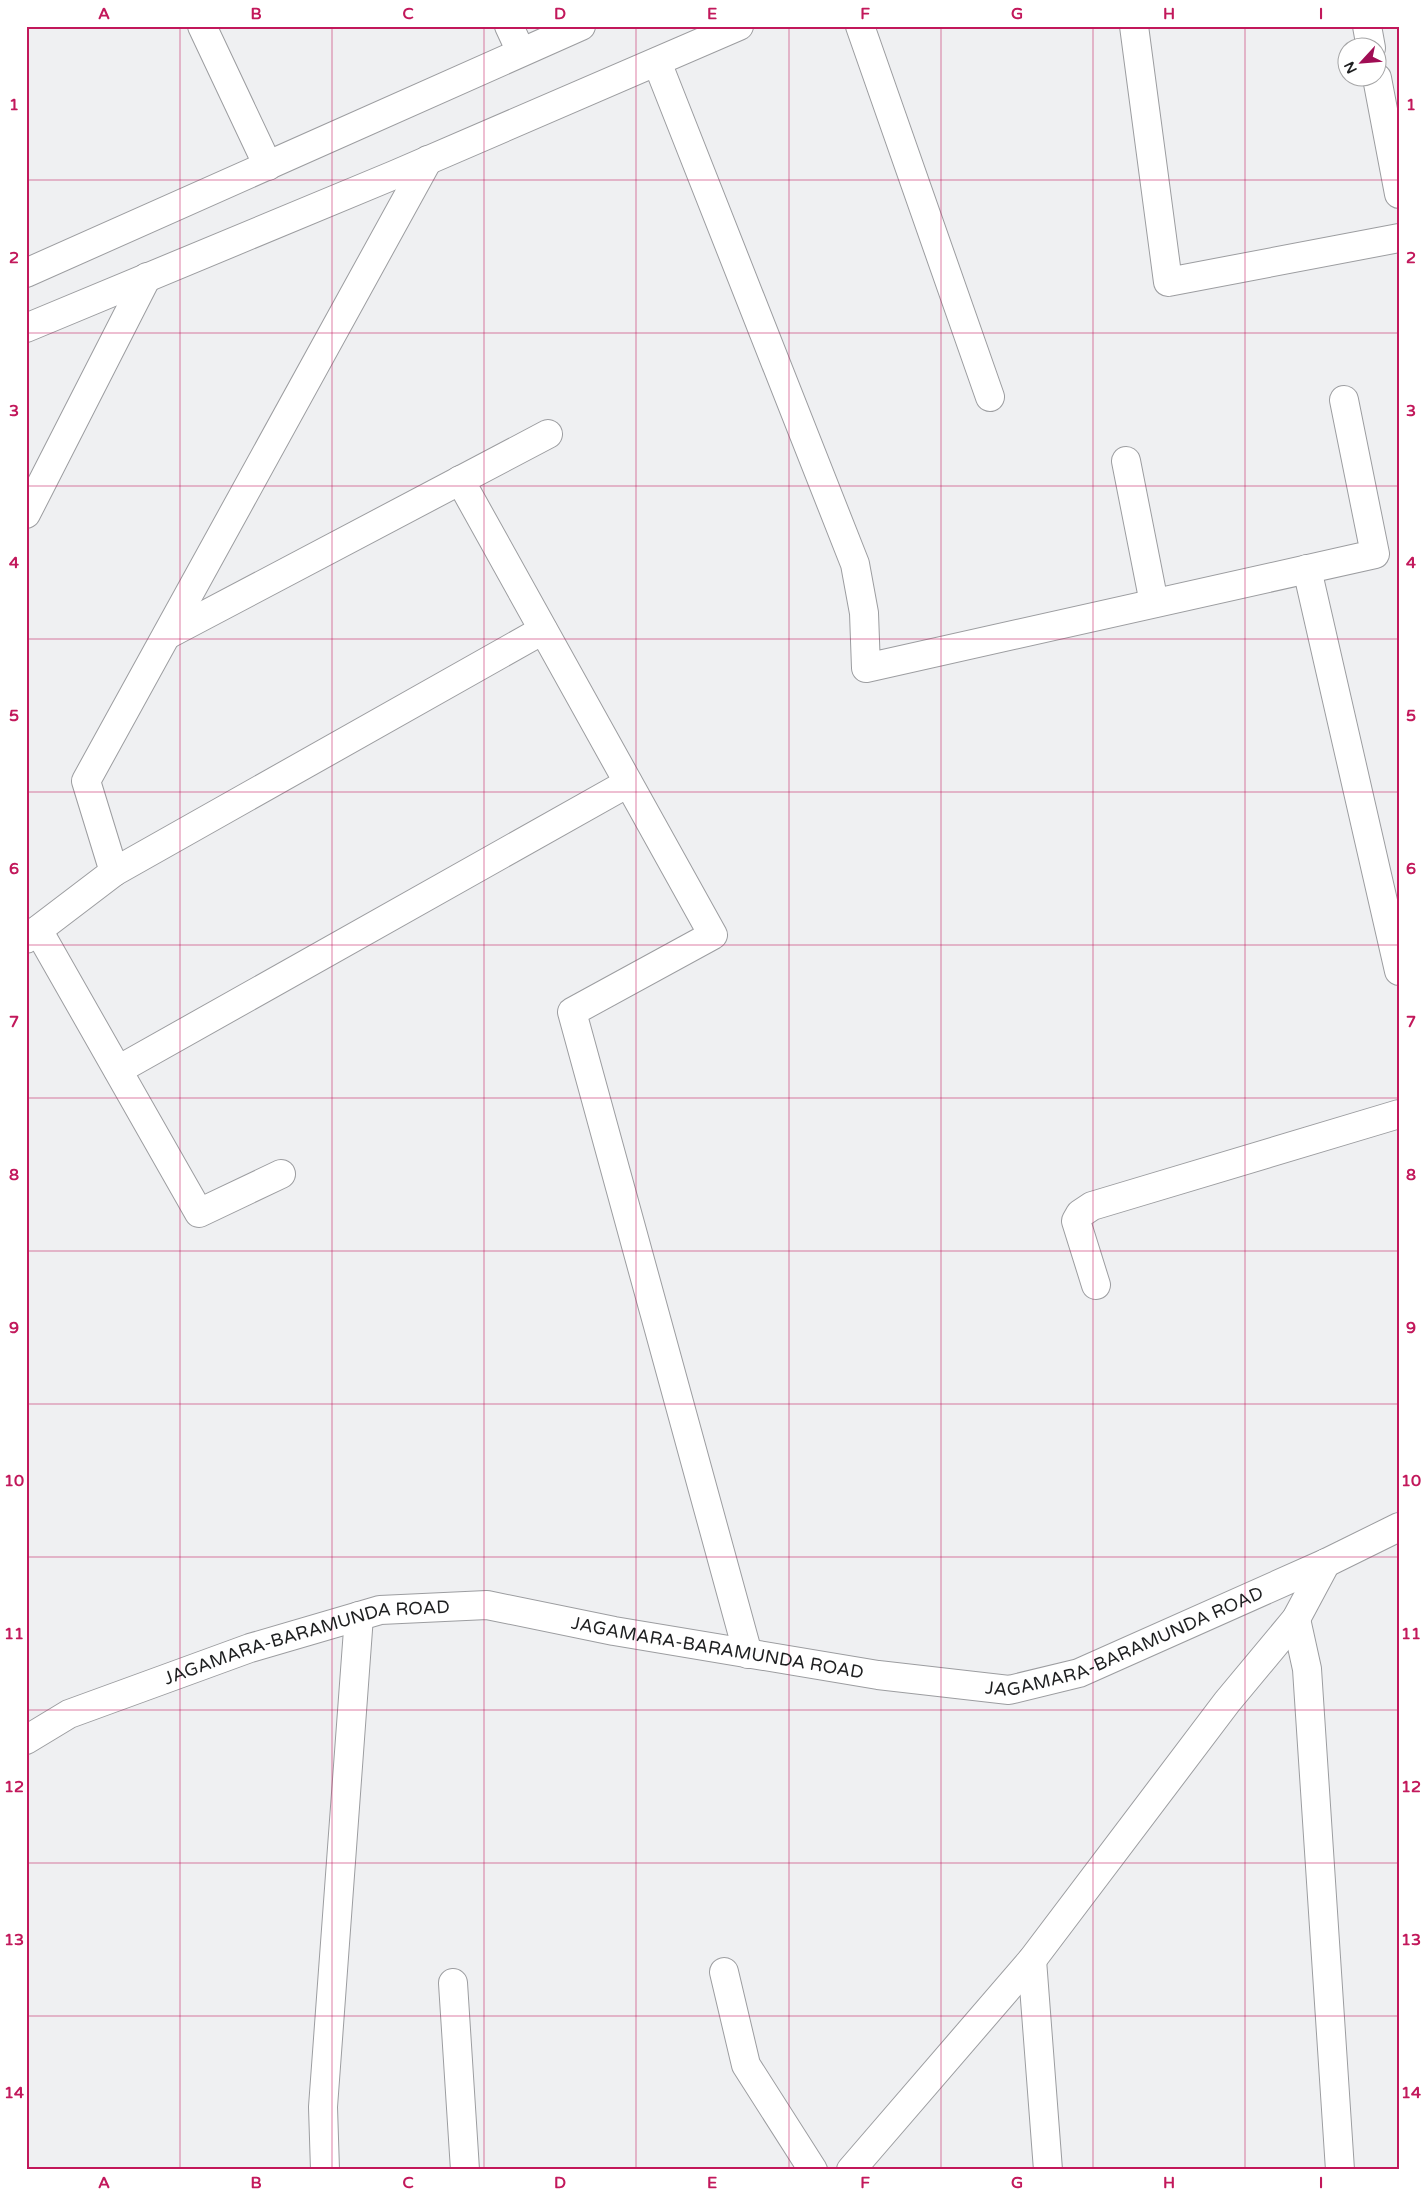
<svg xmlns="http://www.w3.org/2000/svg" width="1425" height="2196" viewBox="0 0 1425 2196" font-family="'Varela Round',sans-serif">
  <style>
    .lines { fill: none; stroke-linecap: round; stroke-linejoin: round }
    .minor-casing { stroke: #9c9da0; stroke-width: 30 }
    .minor { stroke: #fff; stroke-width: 28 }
    .grid { fill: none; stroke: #c2185b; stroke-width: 1; stroke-opacity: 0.55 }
    .labels { text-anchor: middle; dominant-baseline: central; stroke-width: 4.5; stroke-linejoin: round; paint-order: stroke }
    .street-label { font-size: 18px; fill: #1e1f20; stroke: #fff }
    .neatline { fill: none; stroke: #c2185b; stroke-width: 2 }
    .grid-label { font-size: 16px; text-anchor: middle; font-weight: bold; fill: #c2185b }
  </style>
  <rect width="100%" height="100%" fill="#eff0f2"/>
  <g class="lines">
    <!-- minor casing -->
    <g class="minor-casing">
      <g id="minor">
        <path d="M202,26l66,140"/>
        <path d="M509,26l12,26"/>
        <path d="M860,26l130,371"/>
        <path d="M1134,26l34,256 231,-44"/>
        <path d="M1367,26l4,22"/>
        <path d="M657,62l198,502 9,49 2,55 509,-114 -31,-154"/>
        <path d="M1377,78l22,116"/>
        <path d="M26,273l555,-247"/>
        <path d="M26,328l368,-153 345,-149"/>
        <path d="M1126,461l28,142"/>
        <path d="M460,480l253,455 -141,77 176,642"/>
        <path d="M26,514l121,-237"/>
        <path d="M1307,569l92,402"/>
        <path d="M167,635l381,-201"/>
        <path d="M114,872l429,-242"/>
        <path d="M38,930l161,283 82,-39"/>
        <path d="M26,939l88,-67 -28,-91 342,-621"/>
        <path d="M118,1070l510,-287"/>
        <path d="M1096,1285l-20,-64 4,-7 12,-8 307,-92"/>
        <path d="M1296,1619l11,50 33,501"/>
        <path id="s1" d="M26,1740l43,-26 181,-66 130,-38 107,-5 127,26 264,44 131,15 70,-17 247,-110 73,-36"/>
        <path d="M1032,1960l16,210"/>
        <path d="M724,1972l22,93 67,105"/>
        <path d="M453,1983l12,187"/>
        <path d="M325,2170l-2,-63 36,-491"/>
        <path d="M851,2170l181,-210 195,-258 69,-83 30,-56"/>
      </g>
    </g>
    <!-- minor -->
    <use href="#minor" class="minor"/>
  </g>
  <!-- grid -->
  <path class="grid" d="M180,26v2144M332,26v2144M484,26v2144M636,26v2144M789,26v2144M941,26v2144M1093,26v2144M1245,26v2144M26,180h1373M26,333h1373M26,486h1373M26,639h1373M26,792h1373M26,945h1373M26,1098h1373M26,1251h1373M26,1404h1373M26,1557h1373M26,1710h1373M26,1863h1373M26,2016h1373"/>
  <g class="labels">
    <!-- street labels -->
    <g class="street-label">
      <text stroke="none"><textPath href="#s1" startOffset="1139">JAGAMARA-BARAMUNDA ROAD</textPath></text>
      <text stroke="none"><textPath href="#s1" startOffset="300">JAGAMARA-BARAMUNDA ROAD</textPath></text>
      <text stroke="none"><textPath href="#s1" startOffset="720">JAGAMARA-BARAMUNDA ROAD</textPath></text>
    </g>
  </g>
  <!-- border -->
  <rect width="1425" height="2196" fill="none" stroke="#ffffff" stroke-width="55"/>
  <!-- north arrow -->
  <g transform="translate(1362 62) rotate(244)"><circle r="24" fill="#ffffff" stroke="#a5a5a6"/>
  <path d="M0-4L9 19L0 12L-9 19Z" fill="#a00d54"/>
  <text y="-8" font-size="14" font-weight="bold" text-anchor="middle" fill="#1e1f20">N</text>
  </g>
  <rect x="28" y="28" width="1370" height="2140" class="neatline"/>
  <g class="grid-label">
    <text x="104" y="19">A</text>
    <text x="256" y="19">B</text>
    <text x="408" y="19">C</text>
    <text x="560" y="19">D</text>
    <text x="712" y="19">E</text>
    <text x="865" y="19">F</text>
    <text x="1017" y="19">G</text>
    <text x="1169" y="19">H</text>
    <text x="1321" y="19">I</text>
    <text x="14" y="110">1</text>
    <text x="1411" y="110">1</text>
    <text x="14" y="263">2</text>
    <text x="1411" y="263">2</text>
    <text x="14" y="416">3</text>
    <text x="1411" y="416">3</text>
    <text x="14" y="568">4</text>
    <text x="1411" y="568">4</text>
    <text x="14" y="721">5</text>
    <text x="1411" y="721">5</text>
    <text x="14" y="874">6</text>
    <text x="1411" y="874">6</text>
    <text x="14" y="1027">7</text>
    <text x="1411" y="1027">7</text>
    <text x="14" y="1180">8</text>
    <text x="1411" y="1180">8</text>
    <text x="14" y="1333">9</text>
    <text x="1411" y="1333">9</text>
    <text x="14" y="1486">10</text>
    <text x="1411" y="1486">10</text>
    <text x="14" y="1639">11</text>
    <text x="1411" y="1639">11</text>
    <text x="14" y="1792">12</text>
    <text x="1411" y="1792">12</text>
    <text x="14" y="1945">13</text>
    <text x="1411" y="1945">13</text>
    <text x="14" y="2098">14</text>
    <text x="1411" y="2098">14</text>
    <text x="104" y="2188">A</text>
    <text x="256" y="2188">B</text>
    <text x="408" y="2188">C</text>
    <text x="560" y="2188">D</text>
    <text x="712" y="2188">E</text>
    <text x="865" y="2188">F</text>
    <text x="1017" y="2188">G</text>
    <text x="1169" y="2188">H</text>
    <text x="1321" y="2188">I</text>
  </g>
</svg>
